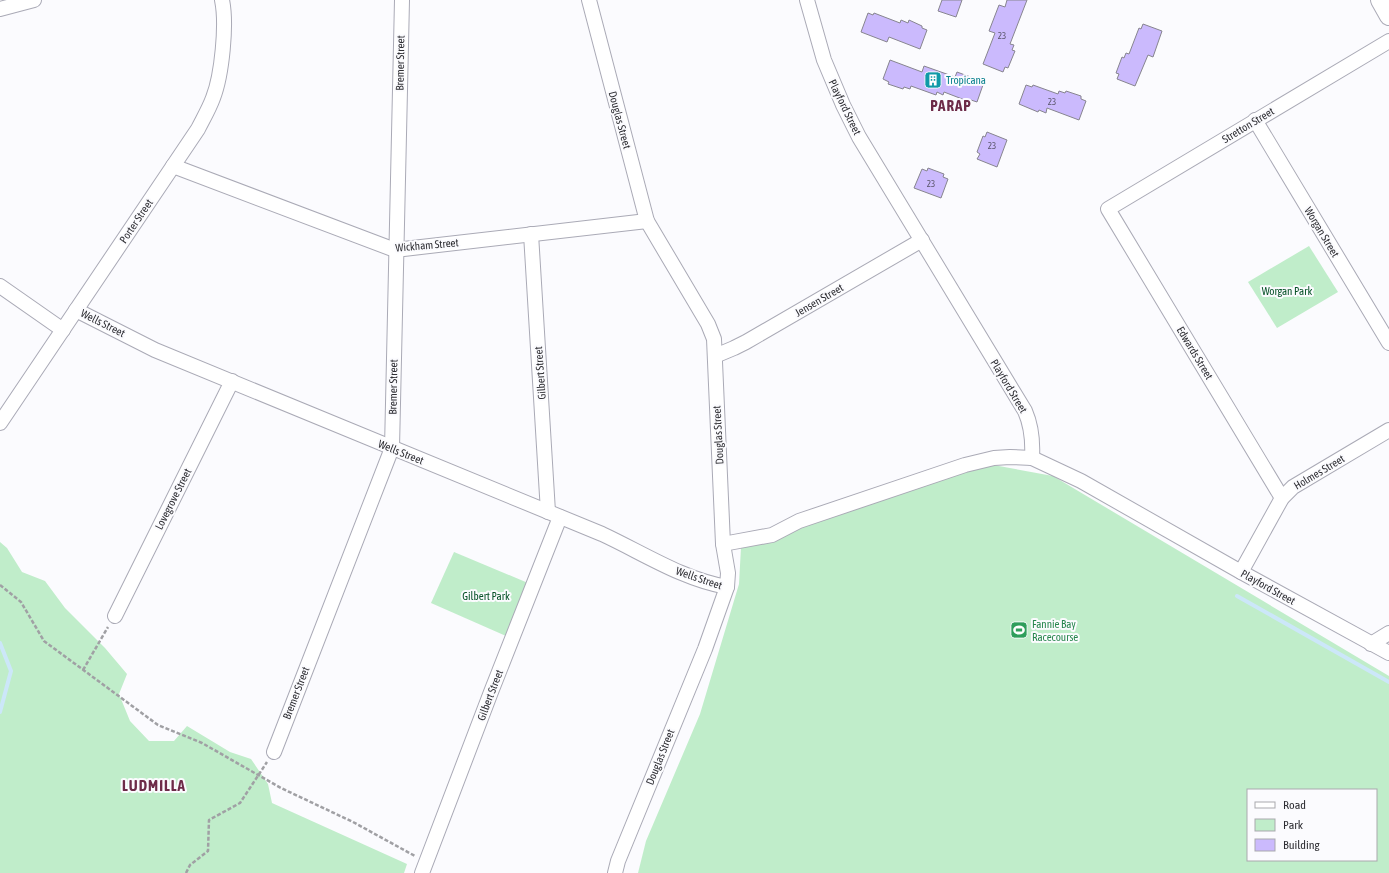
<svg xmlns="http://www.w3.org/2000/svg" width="1389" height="873" viewBox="0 0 1389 873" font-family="'Asap Condensed',sans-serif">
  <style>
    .green { fill: #c0edca; fill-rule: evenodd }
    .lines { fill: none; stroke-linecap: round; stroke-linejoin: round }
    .stream { stroke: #cce7f9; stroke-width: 4 }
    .building { fill: #cbbafd; stroke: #87858f }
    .minor-casing { stroke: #aaaab6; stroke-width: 16 }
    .tertiary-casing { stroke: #aaaab6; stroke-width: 20 }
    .path { stroke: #a0a0a4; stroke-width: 2.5; stroke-dasharray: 4 2; stroke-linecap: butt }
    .minor { stroke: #fff; stroke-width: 14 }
    .tertiary { stroke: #fff; stroke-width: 18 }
    .labels { text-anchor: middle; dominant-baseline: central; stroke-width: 4; stroke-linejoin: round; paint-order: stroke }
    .number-label { font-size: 9px; fill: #565266 }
    .street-label { font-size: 11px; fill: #2f2f34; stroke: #fbfbfe }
    .culture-label { font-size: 11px; fill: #0d838f; stroke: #fbfbfe; text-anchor: start }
    .park-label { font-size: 11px; fill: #045025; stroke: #fbfbfe }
    .leisure-label { font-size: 11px; fill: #27864d; stroke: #fbfbfe; text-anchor: start }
    .district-label { font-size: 15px; font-weight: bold; letter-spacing: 1px; fill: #6d2b48; stroke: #fbfbfe }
  </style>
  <rect width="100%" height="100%" fill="#fbfbfe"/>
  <!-- green -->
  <g class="green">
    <path d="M1309,246l29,46 -61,36 -29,-46z"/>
    <path d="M988,464l65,12 336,200v197h-751l8,-32 54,-127 39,-130 2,-37zM1248,790h128v70h-128z"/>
    <path d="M0,542l7,6 15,24 23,9 20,27 40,40 22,26 -8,20 11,27 19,20h25l13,-15 43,26 21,7 17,25 4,19 135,61 -3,9h-404z"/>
    <path d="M454,552l74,31 -22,53 -75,-33z"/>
  </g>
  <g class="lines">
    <!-- stream -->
    <g class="stream">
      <path d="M1237,596l152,86"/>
      <path d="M0,643l11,28 -11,41"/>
    </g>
  </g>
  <!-- building -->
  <g class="building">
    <path d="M942,0h20l-6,17 -18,-6z"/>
    <path d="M1007,0h20l-17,44 4,1 -2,5 3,1 -7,17 -3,-1 -2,5 -20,-8 12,-31 -6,-2 10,-26 6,2z"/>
    <path d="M868,13l5,2 1,-2 26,10 1,-3 7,3 1,-3 13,6v2l5,2 -7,19 -31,-12 -2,5 -26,-10z"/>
    <path d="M1143,24l19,7 -9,26 -5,-2 -13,31 -18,-7 2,-5 -3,-1 6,-16 2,1 2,-5 3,1 10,-26 2,1z"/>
    <path d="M890,60l32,12 2,-6 31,11 2,-5 27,10 -7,20 -6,-2 -1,2 -26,-10 -1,3 -6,-3 -1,3 -25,-9 -1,3 -6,-2 -1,2 -15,-5 1,-2 -6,-3z"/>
    <path d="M1026,85l6,2 1,-2 25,9 1,-3 6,2 1,-2 15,5v3l5,2 -7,19 -32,-12 -1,5 -7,-3 -1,2 -19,-8z"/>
    <path d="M987,132l20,8 -10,27 -20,-8 3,-5 -3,-2 6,-16 2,1z"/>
    <path d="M928,168l16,6 -1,3 5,2 -7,19 -27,-10 8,-19 5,2z"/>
  </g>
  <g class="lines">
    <!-- minor casing -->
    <g class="minor-casing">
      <g id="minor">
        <path d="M589,0l58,221 61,103 6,15 9,205 5,29 -1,14 -22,62 -87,212 -3,12"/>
        <path d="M807,0l17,60 19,45 16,32 166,274c7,16 8,30 7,47"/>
        <path d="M0,9l34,-9"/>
        <path d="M1255,120l134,223"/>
        <path d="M173,166l222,84 252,-29"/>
        <path d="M531,234l17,278"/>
        <path d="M0,286l63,44"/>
        <path d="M76,310l79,40 447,184c41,19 80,45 125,53"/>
        <path d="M715,356l19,-8 12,-6 176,-102"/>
        <path d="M0,423l198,-294c5,-10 11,-20 15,-31 9,-23 14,-74 9,-98"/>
        <path d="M1282,498l-174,-289 281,-168"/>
        <path d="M723,544l49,-9 27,-14 166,-56 29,-7 16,-1 22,1 49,23 160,91 148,81"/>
        <path d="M1241,572l41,-74 11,-11 96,-57"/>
        <path d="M115,616l117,-235"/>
        <path d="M1371,644l18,-11"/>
        <path d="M274,752l118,-304 10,-448"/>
        <path d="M422,873l69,-181 69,-175"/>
      </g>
    </g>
    <!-- tertiary casing -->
    <g class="tertiary-casing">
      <path id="tertiary" d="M1380,0l9,16"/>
    </g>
    <!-- path -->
    <g class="path">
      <path d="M0,585l21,17 23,39 114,84 44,18 79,45 72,34 62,34"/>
      <path d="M83,670l25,-43"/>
      <path d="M186,873l4,-8 18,-14 1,-31 31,-17 27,-41"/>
    </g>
    <!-- minor -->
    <use href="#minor" class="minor"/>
    <!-- tertiary -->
    <use href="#tertiary" class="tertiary"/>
  </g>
  <!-- icons -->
  <defs>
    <g id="building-square" transform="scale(0.9)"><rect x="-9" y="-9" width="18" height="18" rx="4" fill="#0f9aa8" stroke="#fbfbfe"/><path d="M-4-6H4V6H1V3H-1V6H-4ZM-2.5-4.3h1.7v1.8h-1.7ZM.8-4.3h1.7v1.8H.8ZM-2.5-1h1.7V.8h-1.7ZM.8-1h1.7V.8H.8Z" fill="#fff"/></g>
    <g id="stadium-square" transform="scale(0.9)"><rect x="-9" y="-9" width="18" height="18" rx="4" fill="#2e9e5b" stroke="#fbfbfe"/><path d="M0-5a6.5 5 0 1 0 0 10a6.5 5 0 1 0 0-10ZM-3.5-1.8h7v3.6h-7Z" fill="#fff"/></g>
  </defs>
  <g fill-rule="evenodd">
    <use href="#building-square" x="933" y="80"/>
    <use href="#stadium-square" x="1019" y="630"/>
  </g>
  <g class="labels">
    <!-- number labels -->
    <g class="number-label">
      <text x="1002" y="36">23</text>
      <text x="1052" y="102">23</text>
      <text x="992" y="146">23</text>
      <text x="931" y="184">23</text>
    </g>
    <!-- street labels -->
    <g class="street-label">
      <text transform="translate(400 63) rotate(-89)">Bremer Street</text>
      <text transform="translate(845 107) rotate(64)">Playford Street</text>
      <text transform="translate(620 120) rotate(75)">Douglas Street</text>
      <text transform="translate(1248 125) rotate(-31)">Stretton Street</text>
      <text transform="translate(136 221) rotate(-56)">Porter Street</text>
      <text transform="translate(1322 232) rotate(59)">Worgan Street</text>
      <text transform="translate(427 245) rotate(-5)">Wickham Street</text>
      <text transform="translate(819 300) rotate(-30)">Jensen Street</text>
      <text transform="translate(103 323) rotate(27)">Wells Street</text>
      <text transform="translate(1195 353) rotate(59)">Edwards Street</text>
      <text transform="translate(540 373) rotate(-94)">Gilbert Street</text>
      <text transform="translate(1009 386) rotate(59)">Playford Street</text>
      <text transform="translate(393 387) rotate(-89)">Bremer Street</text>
      <text transform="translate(718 435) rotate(-93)">Douglas Street</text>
      <text transform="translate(401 452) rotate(22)">Wells Street</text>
      <text transform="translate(1319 472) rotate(-31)">Holmes Street</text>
      <text transform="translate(173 499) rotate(-63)">Lovegrove Street</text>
      <text transform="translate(699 578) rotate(19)">Wells Street</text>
      <text transform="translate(1268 587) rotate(29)">Playford Street</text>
      <text transform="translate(296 693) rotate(-69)">Bremer Street</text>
      <text transform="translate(490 695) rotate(-69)">Gilbert Street</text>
      <text transform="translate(660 757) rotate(-68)">Douglas Street</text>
    </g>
    <!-- culture labels -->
    <g class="culture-label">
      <text x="946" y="80">Tropicana</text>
    </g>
    <!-- park labels -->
    <g class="park-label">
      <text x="1287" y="291">Worgan Park</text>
      <text x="486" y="596">Gilbert Park</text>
    </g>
    <!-- leisure labels -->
    <g class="leisure-label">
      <text x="1032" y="624">Fannie Bay<tspan x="1032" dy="13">Racecourse</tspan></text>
    </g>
    <!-- district labels -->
    <g class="district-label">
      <text x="951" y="105">PARAP</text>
      <text x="154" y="785">LUDMILLA</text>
    </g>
  </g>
  <!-- legend -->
  <rect x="1247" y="789" width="130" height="72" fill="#fbfbfe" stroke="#a9a9ad"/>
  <rect x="1255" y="802" width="20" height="6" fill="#ffffff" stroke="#a9a9ad"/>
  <text x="1283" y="809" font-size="12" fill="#2f2f34">Road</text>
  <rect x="1255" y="819" width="20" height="12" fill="#c0edca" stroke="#a9a9ad"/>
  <text x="1283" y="829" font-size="12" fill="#2f2f34">Park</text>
  <rect x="1255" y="839" width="20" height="12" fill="#cbbafd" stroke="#a9a9ad"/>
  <text x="1283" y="849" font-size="12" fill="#2f2f34">Building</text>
</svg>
